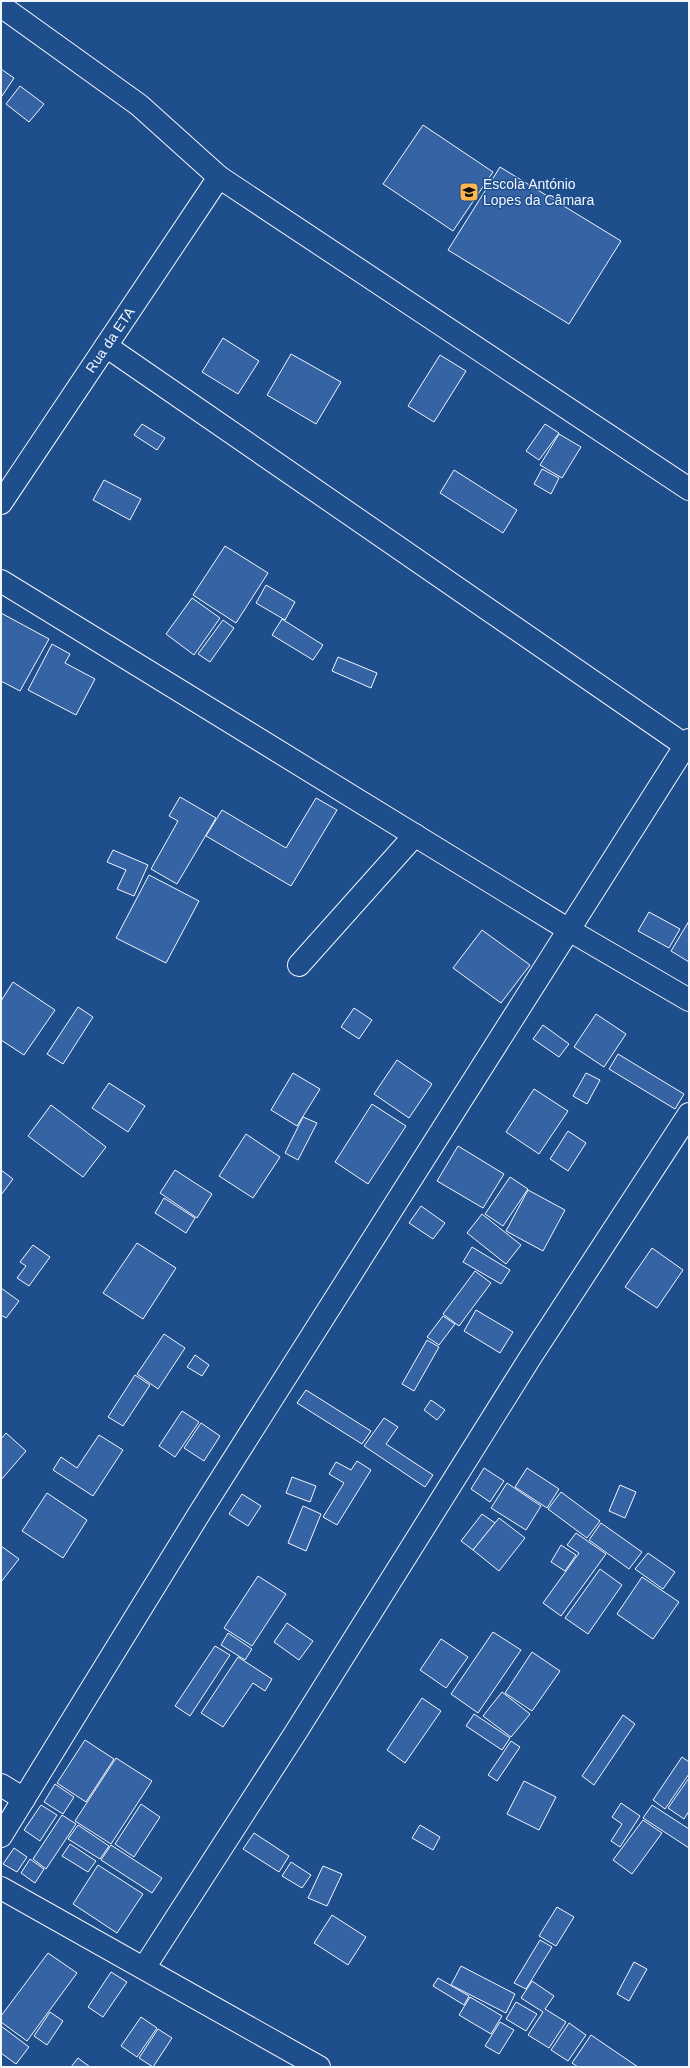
<svg xmlns="http://www.w3.org/2000/svg" width="690" height="2068" viewBox="0 0 690 2068" font-family="Helvetica,sans-serif">
  <style>
    .building { fill: #3563a3; stroke: #f2f6ff }
    .lines { fill: none; stroke-linecap: round; stroke-linejoin: round }
    .minor-casing { stroke: #f2f6ff; stroke-width: 24 }
    .minor { stroke: #1f4e8c; stroke-width: 22 }
    .labels { text-anchor: middle; dominant-baseline: central; stroke-width: 3; stroke-linejoin: round; paint-order: stroke }
    .poi-label { font-size: 14px; fill: #f2f6ff; stroke: #1f4e8c; text-anchor: start }
    .street-label { font-size: 14px; fill: #f2f6ff; stroke: #1f4e8c }
  </style>
  <rect width="100%" height="100%" fill="#1f4e8c"/>
  <!-- building -->
  <g class="building">
    <path d="M1,69l13,9 -12,18 -1,-1z"/>
    <path d="M20,86l24,18 -15,18 -23,-18z"/>
    <path d="M423,125l70,47 -40,59 -70,-47z"/>
    <path d="M500,167l121,74 -52,83 -121,-74z"/>
    <path d="M223,338l36,23 -21,33 -36,-22z"/>
    <path d="M291,354l50,28 -25,42 -49,-29z"/>
    <path d="M440,355l26,16 -32,51 -26,-16z"/>
    <path d="M142,424l23,14 -8,12 -23,-15z"/>
    <path d="M545,424l14,9 -20,27 -13,-9z"/>
    <path d="M559,434l22,13 -19,31 -22,-13z"/>
    <path d="M542,469l17,9 -8,16 -17,-10z"/>
    <path d="M454,470l63,40 -14,23 -63,-40z"/>
    <path d="M104,480l37,19 -11,21 -37,-20z"/>
    <path d="M225,546l43,27 -32,50 -43,-28z"/>
    <path d="M266,585l29,17 -10,18 -29,-17z"/>
    <path d="M192,598l28,20 -26,37 -28,-21z"/>
    <path d="M1,613l48,26 -29,52 -19,-10z"/>
    <path d="M282,619l41,26 -10,15 -41,-25z"/>
    <path d="M223,620l11,8 -24,34 -12,-8z"/>
    <path d="M52,644l18,10 -5,9 30,16 -19,36 -48,-25z"/>
    <path d="M338,657l39,16 -6,15 -39,-17z"/>
    <path d="M180,797l36,21 -39,66 -26,-15 27,-48 -9,-5z"/>
    <path d="M316,798l21,12 -46,76 -85,-50 16,-26 64,38z"/>
    <path d="M113,850l35,15 -14,31 -17,-7 9,-19 -19,-8z"/>
    <path d="M149,875l50,26 -33,62 -50,-25z"/>
    <path d="M649,912l31,17 -11,19 -31,-17z"/>
    <path d="M689,921v41l-18,-11z"/>
    <path d="M482,930l48,35 -29,38 -48,-35z"/>
    <path d="M13,982l42,28 -31,45 -23,-15v-39z"/>
    <path d="M78,1007l15,10 -30,47 -16,-10z"/>
    <path d="M354,1008l18,12 -13,19 -18,-12z"/>
    <path d="M596,1014l30,20 -22,33 -30,-20z"/>
    <path d="M543,1025l26,19 -10,13 -26,-18z"/>
    <path d="M618,1054l66,40 -9,15 -66,-40z"/>
    <path d="M397,1060l35,24 -23,34 -35,-24z"/>
    <path d="M293,1073l27,16 -23,37 -26,-16z"/>
    <path d="M586,1073l14,7 -13,24 -14,-8z"/>
    <path d="M109,1083l36,23 -17,26 -36,-24z"/>
    <path d="M534,1089l34,22 -29,43 -33,-22z"/>
    <path d="M372,1104l34,22 -38,58 -33,-22z"/>
    <path d="M51,1105l55,42 -23,30 -55,-41z"/>
    <path d="M303,1117l14,6 -19,37 -13,-7z"/>
    <path d="M568,1131l18,12 -18,28 -18,-12z"/>
    <path d="M246,1134l34,23 -27,41 -34,-22z"/>
    <path d="M458,1146l46,28 -21,34 -46,-27z"/>
    <path d="M1,1170l12,9 -12,16z"/>
    <path d="M175,1170l37,24 -15,24 -37,-25z"/>
    <path d="M510,1177l18,12 -25,37 -18,-12z"/>
    <path d="M528,1190l37,20 -22,41 -37,-20z"/>
    <path d="M164,1198l31,20 -9,15 -31,-20z"/>
    <path d="M421,1206l24,17 -12,16 -24,-16z"/>
    <path d="M482,1214l39,31 -15,19 -39,-31z"/>
    <path d="M137,1243l39,25 -33,51 -40,-26z"/>
    <path d="M33,1245l17,12 -21,29 -12,-8 9,-12 -6,-4z"/>
    <path d="M472,1247l38,23 -9,14 -38,-22z"/>
    <path d="M652,1248l31,22 -26,38 -32,-21z"/>
    <path d="M475,1271l16,12 -32,43 -16,-12z"/>
    <path d="M1,1288l18,13 -13,17 -5,-3z"/>
    <path d="M476,1310l37,22 -13,21 -36,-22z"/>
    <path d="M443,1316l12,8 -16,21 -12,-8z"/>
    <path d="M164,1334l21,14 -27,41 -21,-15z"/>
    <path d="M427,1340l12,7 -25,44 -12,-7z"/>
    <path d="M195,1355l14,10 -7,11 -15,-9z"/>
    <path d="M135,1375l15,10 -27,41 -15,-9z"/>
    <path d="M306,1390l65,41 -9,13 -65,-41z"/>
    <path d="M431,1400l14,10 -8,10 -13,-10z"/>
    <path d="M182,1411l17,11 -24,35 -16,-11z"/>
    <path d="M384,1418l14,9 -12,17 47,31 -8,12 -61,-41z"/>
    <path d="M201,1423l19,13 -16,25 -20,-13z"/>
    <path d="M6,1433l20,18 -25,29v-41z"/>
    <path d="M99,1435l24,15 -30,46 -40,-26 8,-13 16,11z"/>
    <path d="M357,1461l14,9 -34,55 -14,-8 21,-34 -15,-9 7,-12 15,8z"/>
    <path d="M484,1468l20,13 -14,21 -19,-13z"/>
    <path d="M527,1468l32,21 -12,19 -32,-21z"/>
    <path d="M292,1477l24,9 -6,16 -24,-9z"/>
    <path d="M507,1483l34,23 -15,24 -35,-22z"/>
    <path d="M620,1485l16,7 -11,26 -16,-7z"/>
    <path d="M561,1492l39,29 -13,17 -39,-29z"/>
    <path d="M47,1493l40,27 -24,38 -41,-27z"/>
    <path d="M242,1494l19,12 -13,20 -19,-12z"/>
    <path d="M303,1506l18,8 -15,37 -18,-8z"/>
    <path d="M482,1514l13,9 -22,27 -12,-9z"/>
    <path d="M499,1518l26,20 -26,33 -26,-21z"/>
    <path d="M601,1523l41,29 -13,17 -40,-29z"/>
    <path d="M576,1533l30,21 -45,62 -18,-13 36,-50 -12,-8z"/>
    <path d="M561,1545l15,10 -11,16 -14,-9z"/>
    <path d="M1,1546l18,13 -18,23z"/>
    <path d="M648,1553l27,19 -12,17 -28,-20z"/>
    <path d="M600,1569l22,16 -34,49 -23,-16z"/>
    <path d="M258,1576l28,18 -34,52 -28,-18z"/>
    <path d="M642,1577l37,25 -26,37 -36,-25z"/>
    <path d="M287,1623l26,18 -14,19 -25,-18z"/>
    <path d="M493,1632l28,18 -43,63 -27,-19z"/>
    <path d="M228,1633l24,16 -7,11 -24,-15z"/>
    <path d="M441,1639l27,18 -22,31 -26,-18z"/>
    <path d="M215,1646l15,9 -40,61 -15,-10z"/>
    <path d="M532,1652l28,19 -28,40 -27,-18z"/>
    <path d="M238,1657l34,22 -7,12 -12,-8 -30,44 -22,-14z"/>
    <path d="M502,1692l28,22 -19,23 -28,-21z"/>
    <path d="M422,1698l19,13 -36,52 -18,-13z"/>
    <path d="M474,1714l36,24 -8,12 -36,-24z"/>
    <path d="M623,1715l12,9 -41,61 -12,-9z"/>
    <path d="M85,1740l29,19 -28,43 -29,-19z"/>
    <path d="M511,1741l9,6 -23,34 -9,-6z"/>
    <path d="M682,1757l7,5v12l-24,35 -12,-9z"/>
    <path d="M116,1758l36,23 -41,63 -36,-23z"/>
    <path d="M689,1778v33l-5,8 -16,-11z"/>
    <path d="M524,1781l32,16 -17,33 -32,-16z"/>
    <path d="M55,1784l19,13 -11,17 -19,-12z"/>
    <path d="M621,1803l19,13 -20,31 -9,-6 11,-17 -10,-7z"/>
    <path d="M141,1804l19,13 -26,40 -19,-13z"/>
    <path d="M41,1805l16,10 -17,26 -16,-11z"/>
    <path d="M652,1805l37,24v19l-46,-30z"/>
    <path d="M62,1815l14,9 -30,45 -13,-10z"/>
    <path d="M643,1820l19,13 -30,41 -19,-14z"/>
    <path d="M78,1825l31,21 -9,13 -32,-20z"/>
    <path d="M420,1825l20,12 -7,13 -21,-12z"/>
    <path d="M254,1833l35,23 -10,16 -36,-23z"/>
    <path d="M70,1844l26,17 -8,11 -26,-16z"/>
    <path d="M111,1845l51,33 -10,15 -51,-33z"/>
    <path d="M14,1848l13,9 -10,15 -14,-8z"/>
    <path d="M30,1859l14,10 -9,14 -14,-10z"/>
    <path d="M291,1862l20,13 -9,13 -20,-12z"/>
    <path d="M98,1865l45,29 -26,39 -44,-29z"/>
    <path d="M323,1866l19,8 -15,32 -19,-8z"/>
    <path d="M557,1907l17,10 -18,29 -17,-10z"/>
    <path d="M332,1915l34,22 -18,28 -34,-22z"/>
    <path d="M540,1940l12,7 -26,42 -12,-6z"/>
    <path d="M48,1953l29,20 -50,68 -26,-19v-6z"/>
    <path d="M634,1962l13,7 -18,32 -12,-7z"/>
    <path d="M461,1966l54,28 -9,19 -55,-28z"/>
    <path d="M111,1972l16,10 -24,35 -15,-10z"/>
    <path d="M438,1978l31,18 -5,9 -31,-19z"/>
    <path d="M532,1981l22,15 -9,13 21,13 -17,26 -21,-13 15,-23 -22,-14z"/>
    <path d="M470,1997l32,19 -11,18 -32,-19z"/>
    <path d="M516,2002l21,12 -11,17 -20,-12z"/>
    <path d="M50,2012l13,9 -16,24 -13,-9z"/>
    <path d="M141,2017l16,11 -20,29 -16,-11z"/>
    <path d="M500,2022l14,8 -15,24 -14,-8z"/>
    <path d="M569,2023l17,12 -18,26 -17,-11z"/>
    <path d="M1,2026l28,21 -13,17 -15,-11z"/>
    <path d="M158,2029l14,9 -19,29 -14,-9z"/>
    <path d="M591,2035l47,32h-60l-6,-4z"/>
    <path d="M78,2058l12,9h-19z"/>
  </g>
  <g class="lines">
    <!-- minor casing -->
    <g class="minor-casing">
      <g id="minor">
        <path d="M1,6l138,99 80,72 470,312"/>
        <path d="M106,346l583,402"/>
        <path d="M1,503l218,-326"/>
        <path d="M1,581l568,349 120,70"/>
        <path d="M299,965l116,-130"/>
        <path d="M1,1785l23,14"/>
        <path d="M1,1836l198,-322 490,-774"/>
        <path d="M1,1888l318,179"/>
        <path d="M144,1968l152,-236 234,-374 159,-244"/>
      </g>
    </g>
    <!-- minor -->
    <use href="#minor" class="minor"/>
  </g>
  <!-- icons -->
  <defs>
    <g id="school-square" transform="scale(1)"><rect x="-9" y="-9" width="18" height="18" rx="4" fill="#ffb74d" stroke="#1f4e8c"/><path d="M0-5L7-2L0 1L-7-2ZM-4 1L0 2.5L4 1V4Q0 6-4 4Z" fill="#111"/></g>
  </defs>
  <g fill-rule="evenodd">
    <use href="#school-square" x="469" y="192"/>
  </g>
  <g class="labels">
    <!-- poi labels -->
    <g class="poi-label">
      <text x="483" y="184">Escola António<tspan x="483" dy="16">Lopes da Câmara</tspan></text>
    </g>
    <!-- street labels -->
    <g class="street-label">
      <text transform="translate(110 340) rotate(-56)">Rua da ETA</text>
    </g>
  </g>
  <!-- border -->
  <rect width="690" height="2068" fill="none" stroke="#f2f6ff" stroke-width="4"/>
</svg>
